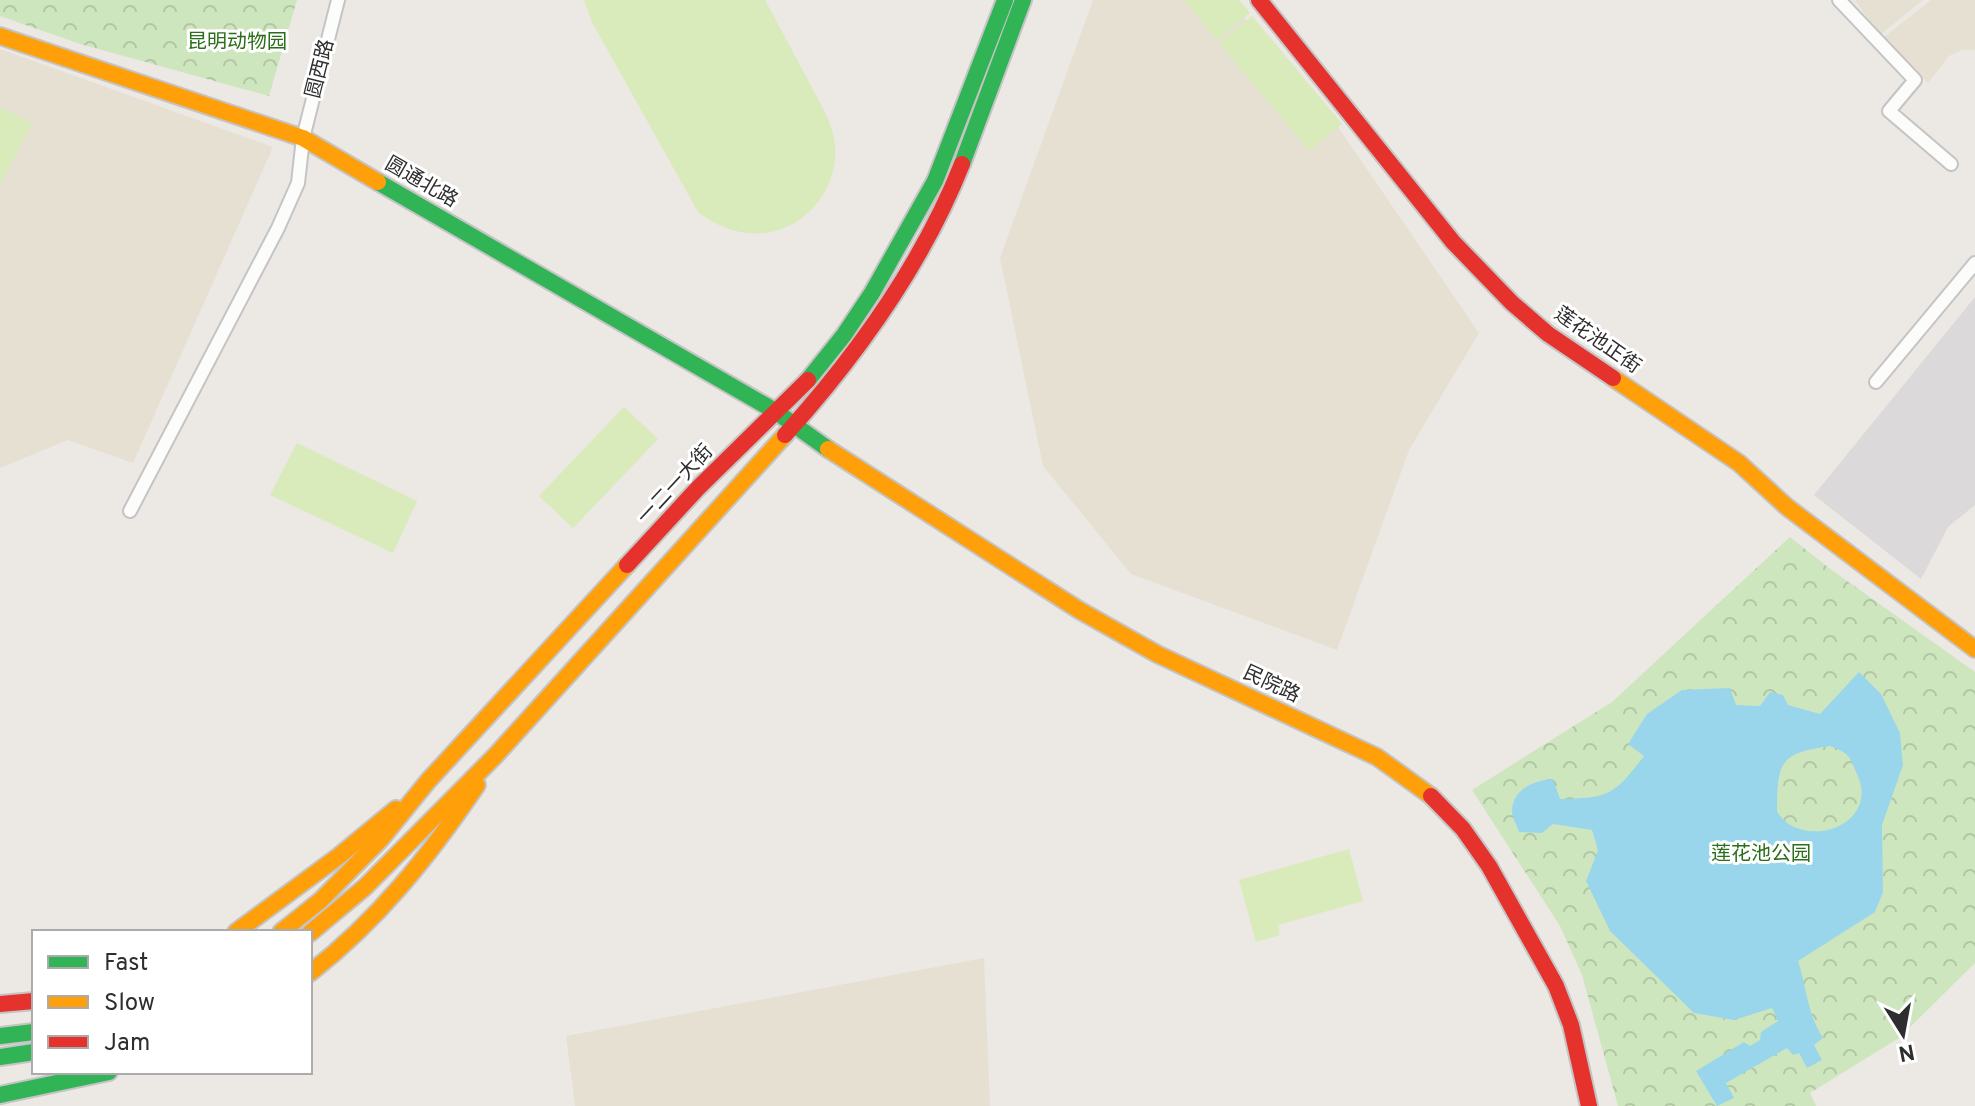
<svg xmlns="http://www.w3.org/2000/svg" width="1975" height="1106" viewBox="0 0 1975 1106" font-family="Overpass,'Noto Sans SC',sans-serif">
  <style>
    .industrial { fill: #dcd9db }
    .education { fill: #e6e0d3 }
    .forest { fill: url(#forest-crowns) }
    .pitch { fill: #d9eabb }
    .water { fill: #99d6ec; fill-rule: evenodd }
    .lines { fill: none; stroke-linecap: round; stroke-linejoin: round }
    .street-casing { stroke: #c5c4c5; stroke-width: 16 }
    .fast-casing { stroke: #c5c4c5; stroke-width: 20 }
    .slow-casing { stroke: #c5c4c5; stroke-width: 20 }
    .jam-casing { stroke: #c5c4c5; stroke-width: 20 }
    .street { stroke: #fcfcfb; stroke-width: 12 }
    .fast { stroke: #30b455; stroke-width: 16 }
    .slow { stroke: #ff9f0a; stroke-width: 16 }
    .jam { stroke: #e5322d; stroke-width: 16 }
    .labels { text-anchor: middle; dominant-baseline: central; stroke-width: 6; stroke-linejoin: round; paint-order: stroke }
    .park-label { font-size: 20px; fill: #2c6e1b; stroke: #fff }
    .street-label { font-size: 20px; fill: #2e2e2e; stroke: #fff }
  </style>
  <defs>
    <pattern id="forest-crowns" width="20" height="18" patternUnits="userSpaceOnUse" patternTransform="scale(2)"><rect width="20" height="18" fill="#cee6be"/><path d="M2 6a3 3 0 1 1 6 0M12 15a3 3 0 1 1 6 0" fill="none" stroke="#b1c6a4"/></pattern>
  </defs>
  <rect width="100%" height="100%" fill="#ece8e4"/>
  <!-- industrial -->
  <path class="industrial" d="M1975,297v208l-27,22 -27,52 -107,-84z"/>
  <!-- education -->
  <g class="education">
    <path d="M1093,0h136l105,121 145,212 -70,117 -72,200 -206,-76 -88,-108 -43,-208z"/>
    <path d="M1855,0h68l-43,35z"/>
    <path d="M1931,0h44v50h-13l-13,6 -21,27 -45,-45z"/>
    <path d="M0,49l273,98 -140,316 -65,-23 -68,28z"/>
    <path d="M984,958l6,148h-415l-9,-70z"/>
  </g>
  <!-- forest -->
  <g class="forest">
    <path d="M0,0h297l-28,96 -189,-52 -80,-28z"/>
    <path d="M1790,537l39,31 146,104v291l-76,75 -89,55 6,13h-198l-36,-131 -22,-49 -88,-136 140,-88z"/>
  </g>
  <!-- pitch -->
  <g class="pitch">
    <path d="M584,0h181c15,27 29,55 44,82 9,18 21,36 25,56 7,37 -15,76 -50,90 -31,12 -62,3 -86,-16l-106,-190z"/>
    <path d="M1184,0h55l11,13 -33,27z"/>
    <path d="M1252,16l90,108 -33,27 -90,-108z"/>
    <path d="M0,107l32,16 -32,63z"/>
    <path d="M624,407l34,32 -85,89 -34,-32z"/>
    <path d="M297,443l120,58 -24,52 -123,-58z"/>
    <path d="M1349,849l14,52 -85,24 2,10 -24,7 -17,-62z"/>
  </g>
  <!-- water -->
  <path class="water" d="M1859,672l22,22 19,39 3,32 -21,60 1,67 -8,20 -77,49c9,28 9,52 25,77l-9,7 8,15 -15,8 -8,-15 -6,2 -6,-7 -61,35 8,15 -17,8 -21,-35 48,-29 6,4 10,-6 1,-8 17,-11 -6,-13 -38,12 -40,-7 -84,-82 -24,-50 12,-31 -6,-20 -39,-6 -11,9 -23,-1c-2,-6 -6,-14 -7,-19 -1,-23 22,-33 41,-34l7,20c50,-1 54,-4 84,-43l-16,-12 19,-30 35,-24 48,-2 6,17 24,1 10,-14 13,3 5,10 32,9zM1830,746c5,2 13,5 17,9 4,4 7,12 9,17 23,43 -29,73 -66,53 -5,-3 -10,-9 -13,-13 0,-50 3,-59 53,-66z"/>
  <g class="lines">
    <!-- street casing -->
    <g class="street-casing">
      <g id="street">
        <path d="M1839,0l76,80 -26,31 62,53"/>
        <path d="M1876,382l99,-119"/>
        <path d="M130,511l148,-283 20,-45 5,-45 35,-138"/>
      </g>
    </g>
    <!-- fast casing -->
    <g class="fast-casing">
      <g id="fast">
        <path d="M962,164l61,-164"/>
        <path d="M378,182l397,229 53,38"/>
        <path d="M808,380l36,-45 28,-42 63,-112 70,-181"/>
        <path d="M0,1036l34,-4"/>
        <path d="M0,1057l34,-5"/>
        <path d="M0,1095l109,-23"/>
      </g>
    </g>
    <!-- slow casing -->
    <g class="slow-casing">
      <g id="slow">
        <path d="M0,36l303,102 75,44"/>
        <path d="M1613,378l126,85 48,44 188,142"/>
        <path d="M828,449l251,161 78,44 220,103 54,39"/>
        <path d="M236,932l103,-76 57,-47"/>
        <path d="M281,932l40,-32 60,-61 47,-58 199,-216"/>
        <path d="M310,933l55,-46 130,-131 290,-321"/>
        <path d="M310,973c68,-53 119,-117 167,-188"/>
      </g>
    </g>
    <!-- jam casing -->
    <g class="jam-casing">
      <g id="jam">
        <path d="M1259,0l194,242 59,61 36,31 65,44"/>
        <path d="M785,435c72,-80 137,-170 177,-271"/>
        <path d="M627,565l71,-77 110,-108"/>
        <path d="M1431,796l32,33 26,37 67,120 15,39 18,81"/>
        <path d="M0,1004l34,-3"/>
      </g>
    </g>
    <!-- street -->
    <use href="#street" class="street"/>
    <!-- fast -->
    <use href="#fast" class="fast"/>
    <!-- slow -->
    <use href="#slow" class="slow"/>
    <!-- jam -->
    <use href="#jam" class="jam"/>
  </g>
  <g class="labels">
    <!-- park labels -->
    <g class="park-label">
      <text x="237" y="43">昆明动物园</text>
      <text x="1761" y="855">莲花池公园</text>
    </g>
    <!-- street labels -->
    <g class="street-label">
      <text transform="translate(321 69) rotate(-76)">圆西路</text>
      <text transform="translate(421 183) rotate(30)">圆通北路</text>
      <text transform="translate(1597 341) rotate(35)">莲花池正街</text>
      <text transform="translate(676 485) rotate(-47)">一二一大街</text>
      <text transform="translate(1271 685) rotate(25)">民院路</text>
    </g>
  </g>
  <!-- legend -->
  <rect x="32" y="930" width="280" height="144" fill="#ffffff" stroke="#ababab" stroke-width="2"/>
  <rect x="48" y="956" width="40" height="12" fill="#30b455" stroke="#ababab" stroke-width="2"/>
  <text x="104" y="970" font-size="24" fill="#2e2e2e">Fast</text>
  <rect x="48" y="996" width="40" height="12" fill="#ff9f0a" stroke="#ababab" stroke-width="2"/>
  <text x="104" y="1010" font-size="24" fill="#2e2e2e">Slow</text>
  <rect x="48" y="1036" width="40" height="12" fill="#e5322d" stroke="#ababab" stroke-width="2"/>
  <text x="104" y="1050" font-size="24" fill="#2e2e2e">Jam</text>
  <!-- north arrow -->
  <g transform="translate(1903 1034) rotate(169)" stroke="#ffffff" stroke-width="6" paint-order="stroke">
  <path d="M0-6L14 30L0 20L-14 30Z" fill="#2e2e2e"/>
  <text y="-12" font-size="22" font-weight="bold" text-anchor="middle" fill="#2e2e2e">N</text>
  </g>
</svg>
